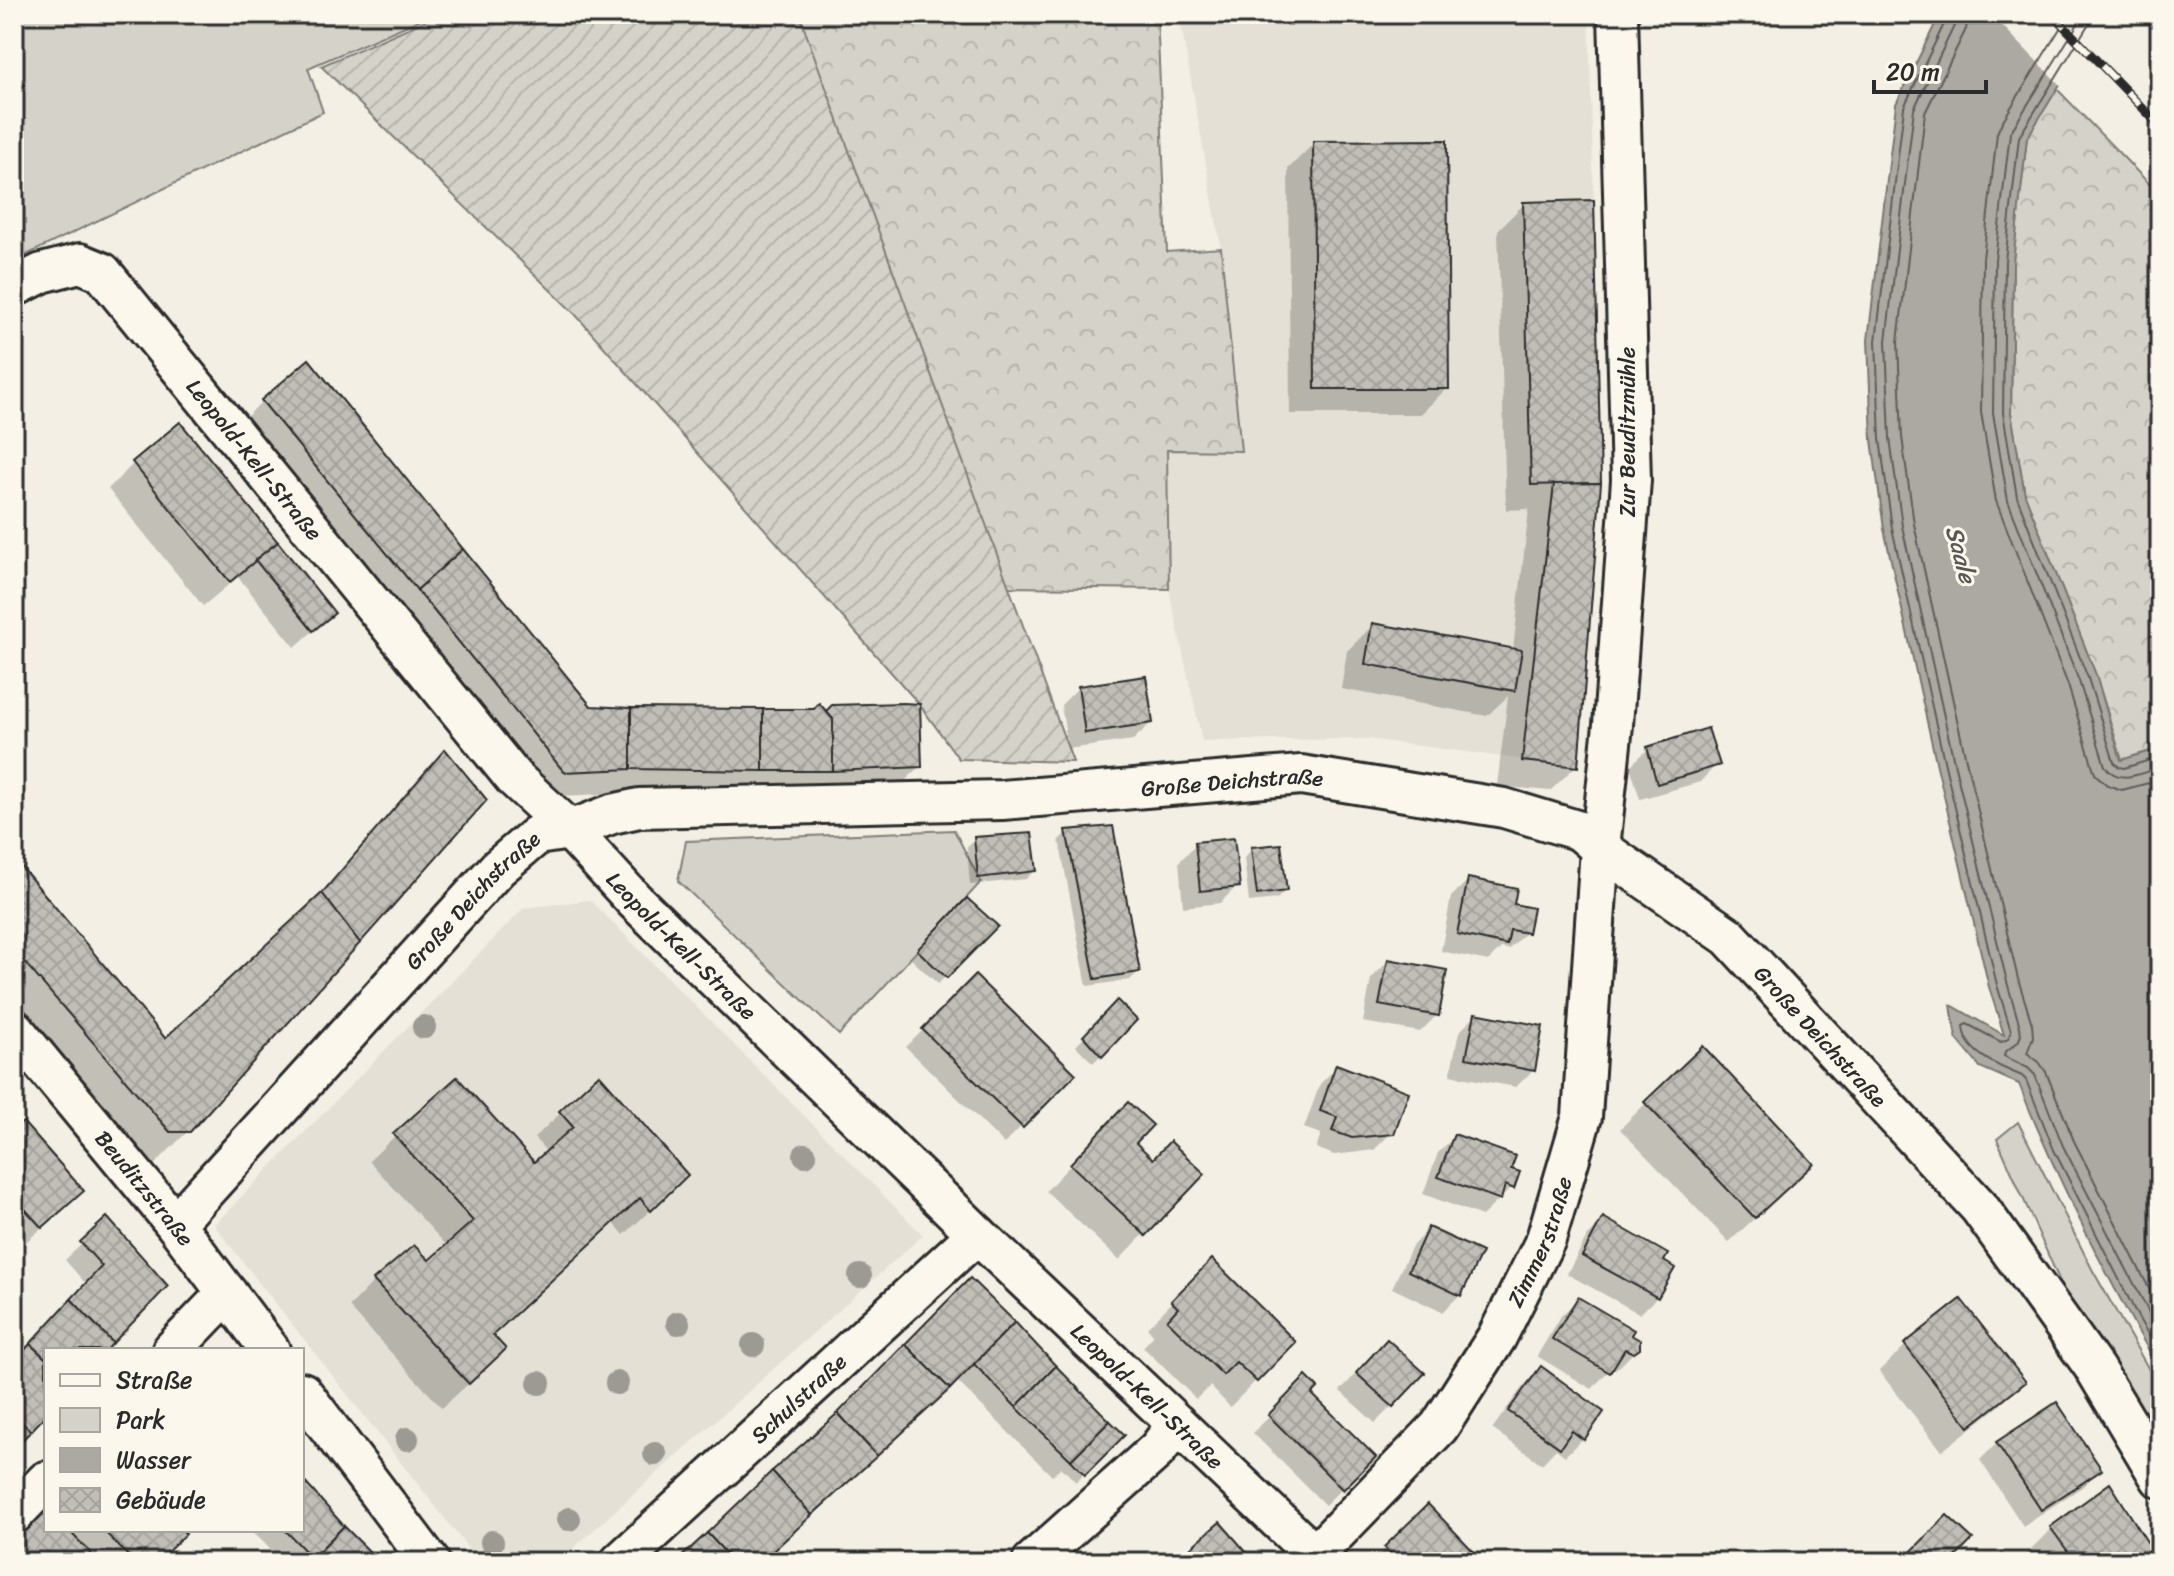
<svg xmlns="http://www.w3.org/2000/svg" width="2174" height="1576" viewBox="0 0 2174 1576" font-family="Sriracha,sans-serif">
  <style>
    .built { fill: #e4e0d6 }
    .forest { fill: url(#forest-crowns); stroke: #807e7a; stroke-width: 2 }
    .park { fill: #d5d2c9; stroke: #807e7a; stroke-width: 2 }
    .garden { fill: url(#garden-furrows); stroke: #807e7a; stroke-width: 2 }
    .water { fill: #aca9a2; stroke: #787772; stroke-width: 2 }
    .pier { fill: #f3efe4 }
    .shadow { fill: #0003 }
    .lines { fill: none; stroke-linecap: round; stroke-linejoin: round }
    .shore { stroke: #5f5d5b; stroke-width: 2 }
    .building { fill: url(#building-cross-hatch); stroke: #2b2b2b; stroke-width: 2 }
    .minor-casing { stroke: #2b2b2b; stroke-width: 44 }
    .minor { stroke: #fbf7ec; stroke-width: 38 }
    .rail-casing { stroke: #2b2b2b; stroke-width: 9 }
    .rail { stroke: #fbf7ec; stroke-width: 6; stroke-dasharray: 18; stroke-linecap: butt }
    .tree { fill: #9d9a94 }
    .labels { text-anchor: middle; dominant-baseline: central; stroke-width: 6; stroke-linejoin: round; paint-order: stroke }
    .street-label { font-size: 22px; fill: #2b2b2b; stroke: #fbf7ec }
    .water-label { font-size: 24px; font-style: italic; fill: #585755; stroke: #fbf7ec }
  </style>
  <defs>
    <pattern id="forest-crowns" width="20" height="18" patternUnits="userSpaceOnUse" patternTransform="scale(2)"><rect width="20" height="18" fill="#d5d2c9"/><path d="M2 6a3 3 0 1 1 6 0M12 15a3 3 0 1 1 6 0" fill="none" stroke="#b7b4ad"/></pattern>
    <pattern id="garden-furrows" width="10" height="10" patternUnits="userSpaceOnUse" patternTransform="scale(2)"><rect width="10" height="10" fill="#d5d2c9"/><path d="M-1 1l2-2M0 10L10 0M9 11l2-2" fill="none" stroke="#b7b4ad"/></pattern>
    <pattern id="building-cross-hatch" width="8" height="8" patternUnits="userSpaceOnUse" patternTransform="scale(2)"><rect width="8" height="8" fill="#c0beb6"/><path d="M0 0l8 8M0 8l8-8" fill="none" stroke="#a5a39d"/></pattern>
  </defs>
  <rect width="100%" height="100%" fill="#f3efe4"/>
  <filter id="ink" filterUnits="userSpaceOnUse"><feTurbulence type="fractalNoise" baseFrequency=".0125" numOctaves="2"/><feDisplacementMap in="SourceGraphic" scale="16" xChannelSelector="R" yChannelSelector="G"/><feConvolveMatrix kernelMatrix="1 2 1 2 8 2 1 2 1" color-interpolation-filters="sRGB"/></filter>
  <g filter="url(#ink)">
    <!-- built -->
    <g class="built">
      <path d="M1179,14h410l12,469 -23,284 -210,-28 -166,2 -33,-152 -2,-139h74l-20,-202z"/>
      <path d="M590,900l333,335 -365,327h-79l-265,-337 310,-317z"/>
    </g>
    <!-- forest -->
    <g class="forest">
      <path d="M793,14h364l10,238 54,-4 20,203 -74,-1 2,139 -164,-2z"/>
      <path d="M2057,89l103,106v553l-38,12 -26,-85 -71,-180 -14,-82 2,-152 14,-123z"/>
    </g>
    <!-- park -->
    <g class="park">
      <path d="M14,14h419l-125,54 15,44 -309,149z"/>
      <path d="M954,830l27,52 -142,153 -161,-154 8,-40z"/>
      <path d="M2018,1122l74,147 68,120v78l-80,-140 -83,-188z"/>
    </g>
    <!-- garden -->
    <path class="garden" d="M440,14h359l274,748 -114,-3 -40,-55 -344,-390 -254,-248z"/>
    <!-- water -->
    <path class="water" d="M1940,14h167l-13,15 -67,109 -14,123 -2,152 14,82 71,180 25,85 39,-12v622c-53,-92 -102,-188 -141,-286l-39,-17 -24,-29 -5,-33 53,30 -15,-48 -52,-221 -53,-237 -12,-89 -4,-100 28,-236z"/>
    <!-- pier -->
    <path class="pier" d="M1991,14h120l-48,74z"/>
    <!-- shadow -->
    <g class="shadow">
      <path d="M1636,14h39l-3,4h-36z"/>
      <path d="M1314,143l133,245 -26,26h-131l-2,-245z"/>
      <path d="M1592,202l-16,564 -26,25 -53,-5 11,-90 -21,20 -146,-27 6,-38 26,-26 140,25 16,-141 -23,1 -8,-280 26,-26z"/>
      <path d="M262,401l328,307 224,3 12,3 94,52 -17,17 -88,4 -80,9 -131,-2 -66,3 -301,-370z"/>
      <path d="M180,425l153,188 -38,34 -57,-70 -35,29 -95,-117 25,-25z"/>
      <path d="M1078,688l73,35 -18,17 -65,9 -7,-44z"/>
      <path d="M1648,749l69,15 -17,18 -60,17 -10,-33z"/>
      <path d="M445,752l-256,378 -35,35h-18l-122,-143v-160l151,179 140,-129 115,-134z"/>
      <path d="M1067,832l71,140 -8,8 -43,6 -28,-146z"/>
      <path d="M975,839l59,32 -8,8 -56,6 -3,-38z"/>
      <path d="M1196,844l41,42 -17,17 -37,4 -4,-45z"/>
      <path d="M1252,849l33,42 -8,8 -28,3 -5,-44z"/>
      <path d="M1468,880l43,25 15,27 -17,17 -8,-1 -13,13 -47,-10 10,-54z"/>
      <path d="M967,900l28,26 -57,58 -27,-25z"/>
      <path d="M1388,961l49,54 -17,17 -57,-10 8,-43z"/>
      <path d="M975,978l98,96 -69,70 -98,-97z"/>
      <path d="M1117,1002l18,18 -42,43 -17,-17z"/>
      <path d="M1476,1015l57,55 -17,17 -66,-12 9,-43z"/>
      <path d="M1337,1067l55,65 -18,18 -40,5 -18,-7 5,-14 -17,-6 16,-44z"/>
      <path d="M599,1077l61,124 -36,34 -11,-13 -122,114 -13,39 -36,33 -93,-101 25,-26 55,-18 18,-17 -78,-85 26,-25 138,29 14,-13 -13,-14z"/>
      <path d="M1646,1103l140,86 -57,53 -109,-113z"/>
      <path d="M1103,1130l30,13 20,19 49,12 -83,86 -73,-69z"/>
      <path d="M14,1132l50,76 -40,36 -10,-11z"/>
      <path d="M1455,1136l53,34 4,17 -30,29 -59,-22 15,-41z"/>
      <path d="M107,1220l-2,130h-59v62l-32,34v-84l72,-78 -21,-24z"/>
      <path d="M1604,1220l57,42 -4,35 -17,17 -73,-40 20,-37z"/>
      <path d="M1429,1229l31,66 -18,17 -50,-24 20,-42z"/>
      <path d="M1212,1262l82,80 -64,65 -20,-21 -14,13 -53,-52 11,-12 -7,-7z"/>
      <path d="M1578,1299l51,36 9,13 -18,18 -5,3 -4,-1 -19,21 -55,-33 24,-40z"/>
      <path d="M1961,1302l63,79 -26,26 -56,44 -63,-80 26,-25z"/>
      <path d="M922,1328l200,107 -46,47 -15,-15 -9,9 -96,-96 -56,56 -137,126h-84l150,-139z"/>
      <path d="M1370,1358l22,48 -17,17 -35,-32z"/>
      <path d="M1541,1368l61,45 -20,26 -17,17 -9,-7 -14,15 -50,-35 32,-44z"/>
      <path d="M1306,1379l3,15 64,63 -48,48 -72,-72z"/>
      <path d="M1997,1443l103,27 -18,17 -59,39 -43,-66z"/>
      <path d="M302,1482l76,80h-95l-32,-32h51z"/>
      <path d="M2109,1486l38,76h-116l-5,-8 25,-25z"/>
      <path d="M1428,1507l43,55h-99z"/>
      <path d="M46,1510v20h133l-24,32h-54l-11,-11 -11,11h-65v-21z"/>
    </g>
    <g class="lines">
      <!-- shore -->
      <g class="shore">
        <path d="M1947,14l-1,6 -42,87 -28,234 4,98 12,89 53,237 52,220 14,46 -3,8 -7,3 -34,-18 -4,2c1,27 37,41 59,50l4,4 28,70 85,169 21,35"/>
        <path d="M1957,14l-2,10 -41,85 -28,232 4,97 12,88 52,236 53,220 13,45 1,8 -3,7 -13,10 -1,4 24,12 7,7 28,71 97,188"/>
        <path d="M1969,14l-3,15 -41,84 -27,229 4,95 12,87 52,236 52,219 14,45 1,13 -6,16 12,9 7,10 28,69 86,169"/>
        <path d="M2069,14l-67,108 -5,11 -14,126 -2,153 15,89 72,184 27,89 12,11 15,5 38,-10"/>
        <path d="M2084,14l-74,119 -15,127 -2,153 15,88 71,180 26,85c14,20 36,7 55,1"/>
        <path d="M2097,14l-9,11 -69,112 -14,124 -2,152 14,84 71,181 26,84 5,5 5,1 36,-11"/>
      </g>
    </g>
    <!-- building -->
    <g class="building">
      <path d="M1447,140l2,249h-134l-2,-248z"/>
      <path d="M1594,200l7,283 -70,2 -8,-283z"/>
      <path d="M309,359l154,190 -46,41 -156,-190z"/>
      <path d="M180,422l98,120 -48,40 -98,-120z"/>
      <path d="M1601,483l-23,284 -56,-6 32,-277z"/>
      <path d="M278,542l57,71 -22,18 -58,-71z"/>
      <path d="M463,549l128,157 40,2v61l-67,3 -147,-182z"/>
      <path d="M1372,623l150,27 -7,41 -150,-27z"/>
      <path d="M1146,676l7,47 -68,10 -7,-47z"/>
      <path d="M819,703l14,16v52h-70v-62h51z"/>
      <path d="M903,703l17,1 2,63 -89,4v-52l-7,-8 6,-6z"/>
      <path d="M631,708l132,1v62l-132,-2z"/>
      <path d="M1708,728l12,37 -63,19 -10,-37z"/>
      <path d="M445,749l42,51 -127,143 -38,-50z"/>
      <path d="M1113,826l27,146 -45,7 -29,-149z"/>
      <path d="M1032,833l5,38 -59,7 -4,-41z"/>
      <path d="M1234,838l6,49 -40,4 -5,-49z"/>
      <path d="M1281,844l6,47 -30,4 -6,-48z"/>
      <path d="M14,858l151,180 157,-145 38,50 -170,189h-20l-156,-182z"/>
      <path d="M1468,878l49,10 -3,16 19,4 -5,25 -18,-3 -3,15 -50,-11z"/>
      <path d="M967,898l31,28 -51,52 -30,-28z"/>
      <path d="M1388,959l59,11 -8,46 -60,-11z"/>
      <path d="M975,975l101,99 -53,54 -101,-99z"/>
      <path d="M1117,1000l20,20 -35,37 -19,-21z"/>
      <path d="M1475,1013l68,13 -8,45 -69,-13z"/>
      <path d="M1703,1046l111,118 -59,54 -111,-116z"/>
      <path d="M1336,1064l73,28 -15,42 -42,4 -20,-7 5,-14 -17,-6z"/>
      <path d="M599,1074l89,101 -37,36 -11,-13 -147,137 13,14 -37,35 -96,-104 41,-35 15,15 44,-39 -80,-87 64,-57 77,85 39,-35 -14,-16z"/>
      <path d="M1128,1102l25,23 -17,18 17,16 17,-18 35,33 -59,62 -76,-72z"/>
      <path d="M23,1122l61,69 -42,37 -28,-31v-68z"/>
      <path d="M1454,1134l62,22 -5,13 9,3 -6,17 -9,-4 -4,15 -63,-23z"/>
      <path d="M107,1217l61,69 -55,57 -42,-44 31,-33 -22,-24z"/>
      <path d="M1603,1217l65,37 -4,7 11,7 -17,30 -76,-42z"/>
      <path d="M1428,1227l54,25 -21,44 -53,-25z"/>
      <path d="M1212,1259l84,83 -39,40 -21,-20 -13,13 -56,-55 11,-12 -7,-7z"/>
      <path d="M970,1278l45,44 -65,67 -45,-45z"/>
      <path d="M1578,1297l56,33 -3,5 9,5v9l-6,4 -9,-4 -15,24 -58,-34z"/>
      <path d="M71,1299l42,44 -6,7h-61v9l-16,-15z"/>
      <path d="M1961,1299l65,83 -57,45 -65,-83z"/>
      <path d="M1015,1322l41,44 -40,41 -42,-43z"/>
      <path d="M1387,1339l38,34 -32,34 -37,-34z"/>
      <path d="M30,1344l16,15v56l-15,16 -17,-15v-55z"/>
      <path d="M905,1344l45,45 -73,67 -39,-43z"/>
      <path d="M1056,1366l54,55 -39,39 -55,-53z"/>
      <path d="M1541,1366l63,46 -20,28 -12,-9 -12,17 -52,-37z"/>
      <path d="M1306,1376l12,12 -6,6 64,63 -33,33 -75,-75z"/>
      <path d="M2057,1402l45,68 -61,40 -45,-68z"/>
      <path d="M838,1413l39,43 -65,59 -40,-44z"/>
      <path d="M14,1416l17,15 -17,18z"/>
      <path d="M1110,1421l15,14 -40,40 -14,-15z"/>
      <path d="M772,1471l40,44 -51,47h-27l-27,-29z"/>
      <path d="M302,1479l42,47 -32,32 -27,-28h17z"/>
      <path d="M2110,1483l46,73 -6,6h-84l6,-5 -22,-30z"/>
      <path d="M1428,1504l51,53 -5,5h-75l-15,-15z"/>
      <path d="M46,1507v23h33l-6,5 18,18 -10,9h-67v-24z"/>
      <path d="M1947,1515l26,24 -22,23h-50z"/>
      <path d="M1220,1522l35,40h-81z"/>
      <path d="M344,1526l36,36h-64l-4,-4z"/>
      <path d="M103,1530h79l4,4 -29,28h-23z"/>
      <path d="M707,1533l27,29h-58z"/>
    </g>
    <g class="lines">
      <!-- minor casing -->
      <g class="minor-casing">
        <g id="minor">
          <path id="s1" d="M14,287l28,-14 38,-10 22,9 412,506 56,52 64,70 343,334 345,328"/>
          <path id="s2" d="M14,1029l161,195 95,126"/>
          <path id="s3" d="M175,1224l323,-356 39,-33 33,-5 42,-16 27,-6 363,-8 299,-25 203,33 76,23 20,17 129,89 250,270 116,162 65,109"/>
          <path d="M172,1350l55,-57"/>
          <path d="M302,1392l128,170"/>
          <path d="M14,1514l32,-33"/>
          <path id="s4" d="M620,1562l357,-328"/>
          <path d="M1032,1562l125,-112 20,-26"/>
          <path id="s5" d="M1308,1562l131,-135 58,-90 49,-98 36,-122 18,-269 13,-123 18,-245 -13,-466"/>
        </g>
      </g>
      <!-- minor -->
      <use href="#minor" class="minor"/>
      <!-- rail casing -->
      <g class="rail-casing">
        <g id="rail">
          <path d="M2052,14l108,112"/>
          <path d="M2146,14l14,14"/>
        </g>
      </g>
      <!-- rail -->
      <use href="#rail" class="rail"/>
    </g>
    <!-- trees -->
    <g class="tree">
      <circle cx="424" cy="1027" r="12"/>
      <circle cx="805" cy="1155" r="12"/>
      <circle cx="860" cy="1276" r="12"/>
      <circle cx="678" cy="1323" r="12"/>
      <circle cx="753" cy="1345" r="12"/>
      <circle cx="539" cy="1383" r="12"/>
      <circle cx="617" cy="1383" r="12"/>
      <circle cx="407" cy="1439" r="12"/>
      <circle cx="655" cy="1454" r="12"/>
      <circle cx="569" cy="1519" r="12"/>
      <circle cx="492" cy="1542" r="12"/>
    </g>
  </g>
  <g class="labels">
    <!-- street labels -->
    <g class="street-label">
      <text transform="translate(1627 432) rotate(-90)">Zur Beuditzmühle</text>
      <text stroke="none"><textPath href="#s1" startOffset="336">Leopold-Kell-Straße</textPath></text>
      <text stroke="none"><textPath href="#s3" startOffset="1232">Große Deichstraße</textPath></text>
      <text stroke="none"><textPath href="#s3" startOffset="440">Große Deichstraße</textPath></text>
      <text stroke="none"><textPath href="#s1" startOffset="984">Leopold-Kell-Straße</textPath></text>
      <text stroke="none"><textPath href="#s3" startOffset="1904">Große Deichstraße</textPath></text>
      <text stroke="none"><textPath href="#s2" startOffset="206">Beuditzstraße</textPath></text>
      <text stroke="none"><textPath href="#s5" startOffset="400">Zimmerstraße</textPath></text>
      <text stroke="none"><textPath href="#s1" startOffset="1632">Leopold-Kell-Straße</textPath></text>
      <text stroke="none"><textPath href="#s4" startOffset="242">Schulstraße</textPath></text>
    </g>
    <!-- water labels -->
    <g class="water-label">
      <text transform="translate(1961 554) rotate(75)">Saale</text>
    </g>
  </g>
  <!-- margin -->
  <rect width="2174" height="1576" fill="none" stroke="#fbf7ec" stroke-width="48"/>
  <rect x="24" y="24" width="2126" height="1528" fill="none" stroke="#2b2b2b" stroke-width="3" filter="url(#ink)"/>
  <!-- legend -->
  <rect x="44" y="1348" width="260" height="184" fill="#fbf7ec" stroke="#a8a59f" stroke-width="2"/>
  <rect x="60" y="1374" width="40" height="12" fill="#fbf7ec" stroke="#a8a59f" stroke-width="2"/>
  <text x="116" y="1388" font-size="24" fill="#2b2b2b">Straße</text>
  <rect x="60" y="1408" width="40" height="24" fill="#d5d2c9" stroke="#a8a59f" stroke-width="2"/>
  <text x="116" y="1428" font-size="24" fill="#2b2b2b">Park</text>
  <rect x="60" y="1448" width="40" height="24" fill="#aca9a2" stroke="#a8a59f" stroke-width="2"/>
  <text x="116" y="1468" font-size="24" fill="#2b2b2b">Wasser</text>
  <rect x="60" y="1488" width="40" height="24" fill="url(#building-cross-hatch)" stroke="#a8a59f" stroke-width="2"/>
  <text x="116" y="1508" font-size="24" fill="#2b2b2b">Gebäude</text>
  <!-- scale -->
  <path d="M1874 80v12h112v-12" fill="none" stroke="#2b2b2b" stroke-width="4"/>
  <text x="1886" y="80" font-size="24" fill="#2b2b2b" stroke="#fbf7ec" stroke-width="6" paint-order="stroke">20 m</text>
</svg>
